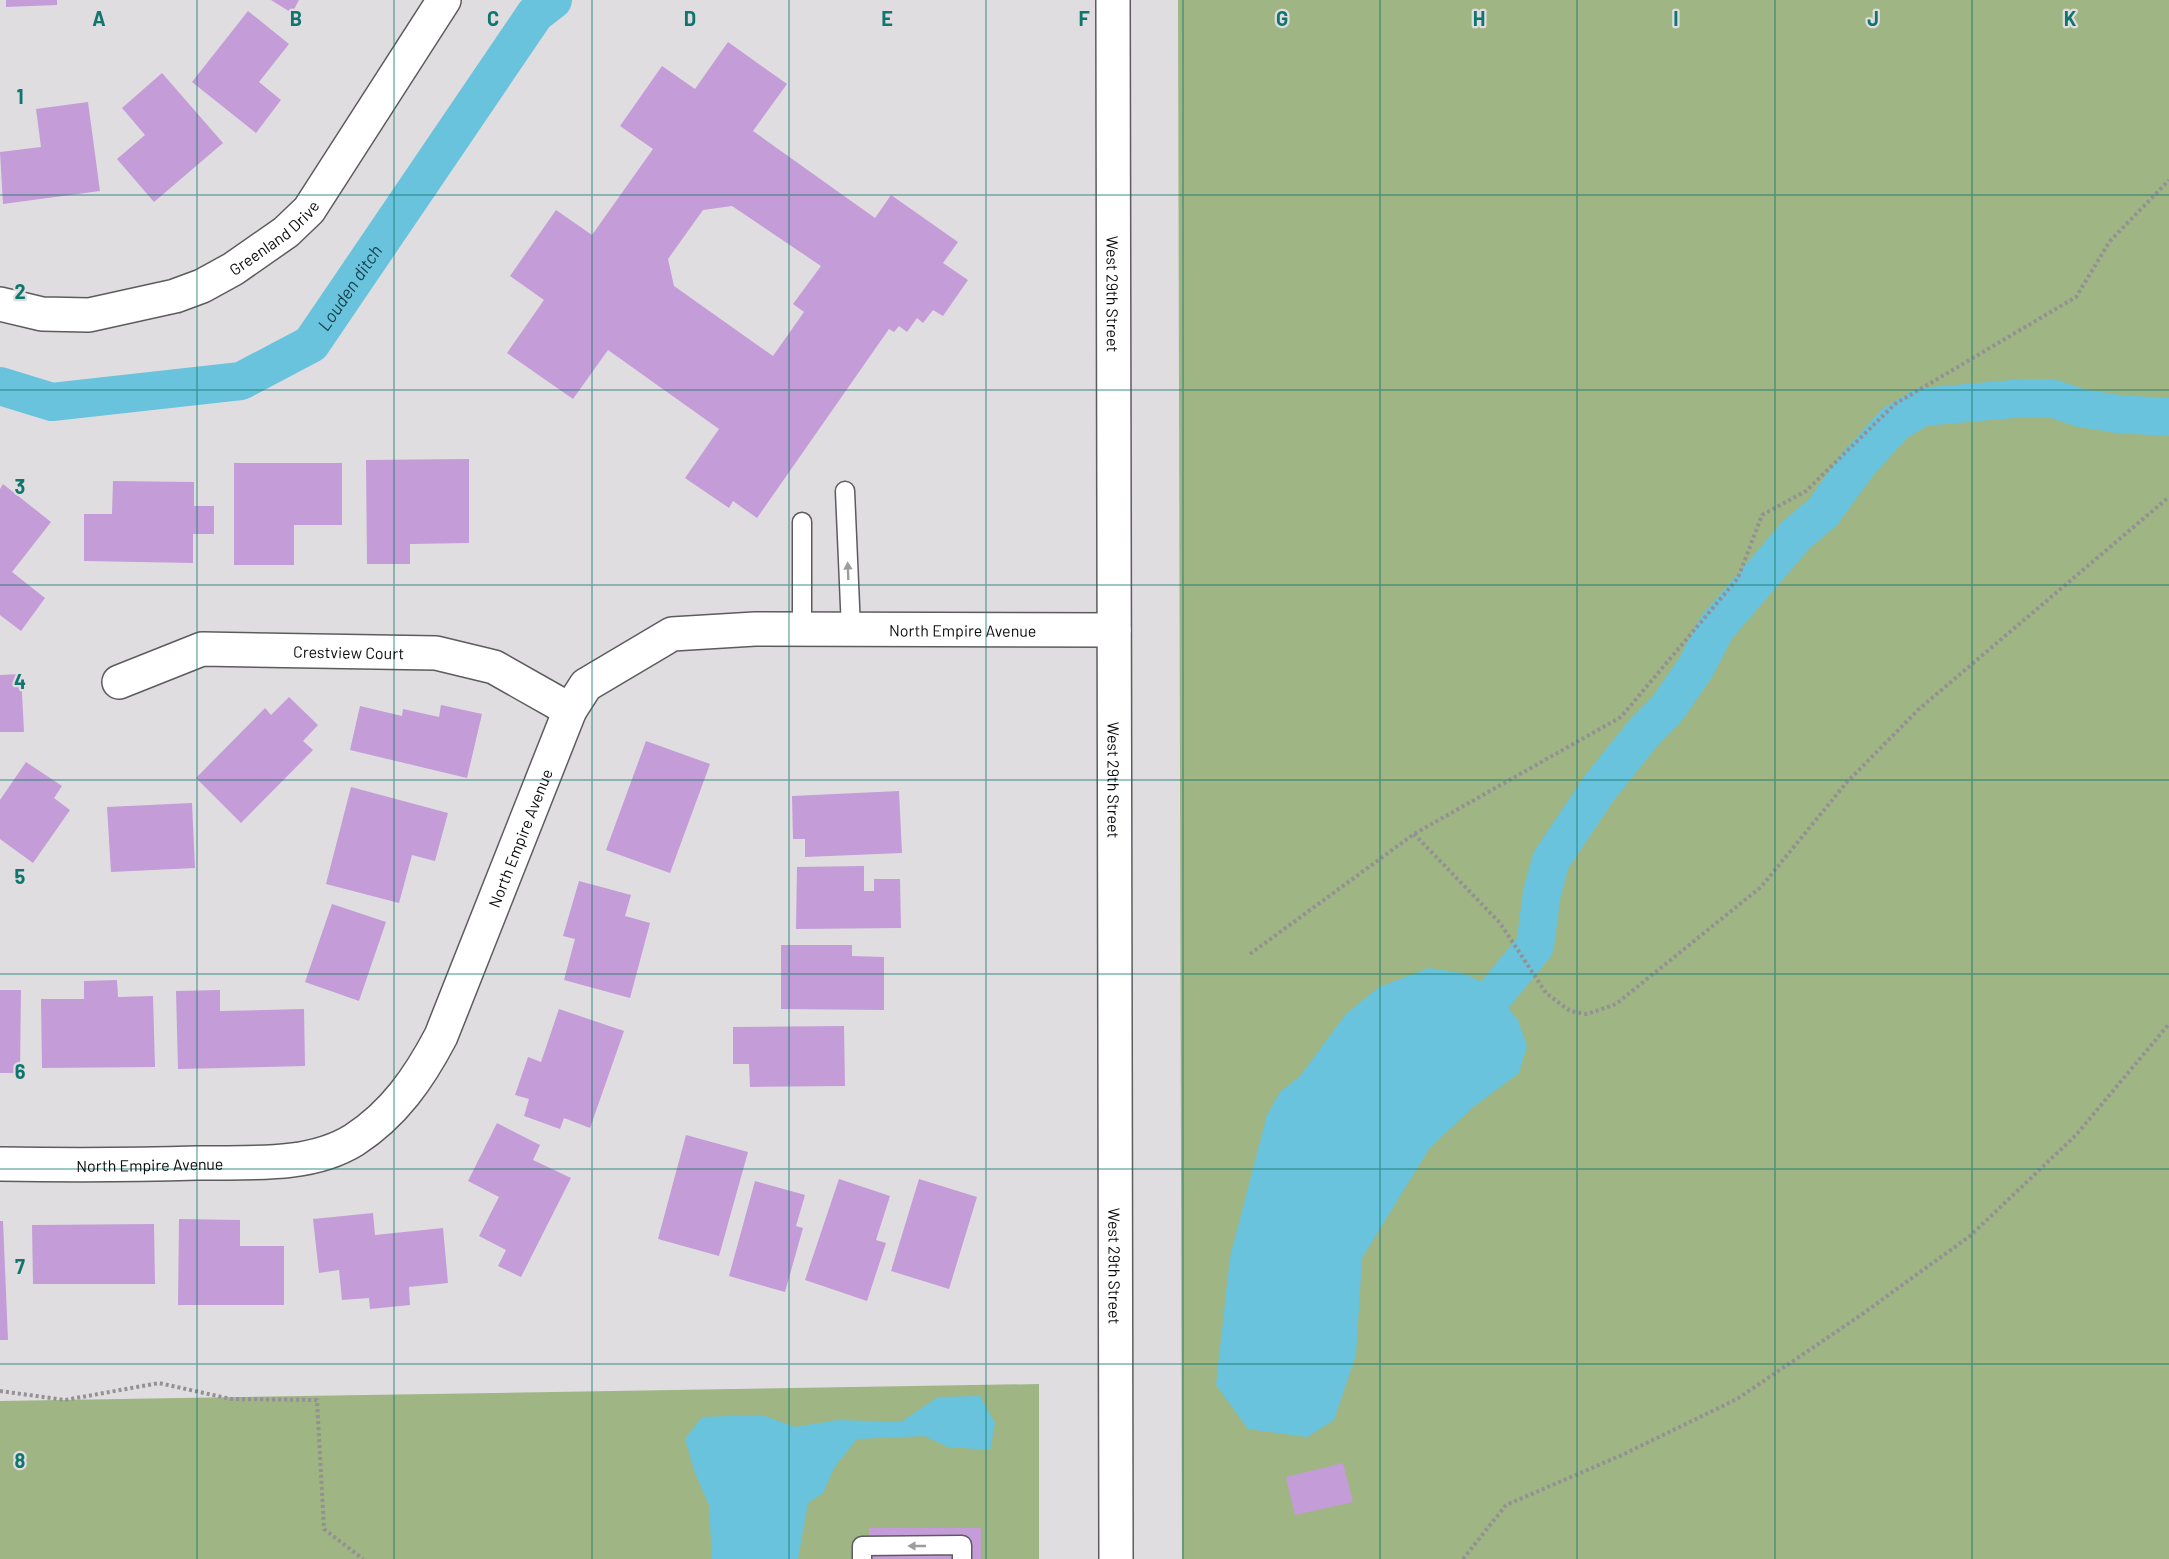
<svg xmlns="http://www.w3.org/2000/svg" width="2169" height="1559" viewBox="0 0 2169 1559" font-family="Barlow,sans-serif">
  <style>
    .green { fill: #9fb584 }
    .water { fill: #69c3dc }
    .lines { fill: none; stroke-linecap: round; stroke-linejoin: round }
    .canal { stroke: #69c3dc; stroke-width: 38 }
    .building { fill: #c49cd7; fill-rule: evenodd }
    .service-casing { stroke: #5e5b5f; stroke-width: 21 }
    .minor-casing { stroke: #5e5b5f; stroke-width: 36 }
    .secondary-casing { stroke: #5e5b5f; stroke-width: 36 }
    .path { stroke: #939194; stroke-width: 4; stroke-dasharray: 3 3; stroke-linecap: butt }
    .service { stroke: #fff; stroke-width: 18 }
    .minor { stroke: #fff; stroke-width: 33 }
    .secondary { stroke: #fff; stroke-width: 33 }
    .oneway { fill: #9e9d9e }
    .grid { fill: none; stroke: #0f766e; stroke-width: 1.5; stroke-opacity: 0.55 }
    .labels { text-anchor: middle; dominant-baseline: central; stroke-width: 4.5; stroke-linejoin: round; paint-order: stroke }
    .street-label { font-size: 16px; fill: #0c0b0c; stroke: #e0dde1 }
    .water-label { font-size: 18px; font-style: italic; fill: #153f4a; stroke: #e0dde1 }
    .grid-label { font-size: 20px; text-anchor: middle; font-weight: bold; fill: #0f766e; stroke: #e0dde1; stroke-width: 4.5; stroke-linejoin: round; paint-order: stroke }
  </style>
  <rect width="100%" height="100%" fill="#e0dde1"/>
  <!-- green -->
  <g class="green">
    <path d="M1178,0h991v1559h-987z"/>
    <path d="M1039,1384v175h-1039v-158z"/>
  </g>
  <!-- water -->
  <g class="water">
    <path d="M1429,968l33,5 29,13 27,34 9,26 -8,27 -47,35 -43,41 -67,109 -6,97 -22,65 -27,17 -59,-8 -32,-44 14,-128 37,-142 13,-23 20,-16 46,-62 33,-27z"/>
    <path d="M980,1396l15,27 -5,27 -42,-3 -24,-11 -67,3 -23,29 -11,25 -15,10 -10,56h-86l-3,-54 -14,-32 -10,-34 17,-22 60,-2 33,12 43,-7 63,2 37,-25z"/>
  </g>
  <g class="lines">
    <!-- canal -->
    <g class="canal">
      <path id="s1" d="M0,386l52,16 189,-21 70,-37 224,-330 18,-14"/>
      <path d="M1498,991l37,-45 7,-53 9,-33 49,-73 45,-56 22,-22 29,-42 20,-39 80,-93 27,-23 35,-48 37,-41 27,-16 102,-9h27l30,10 37,6 51,3"/>
    </g>
  </g>
  <!-- building -->
  <g class="building">
    <path d="M6,0h51v5l-51,2z"/>
    <path d="M271,0h28l-7,13z"/>
    <path d="M248,11l41,33 -30,38 22,18 -25,33 -64,-51z"/>
    <path d="M728,42l59,42 -34,47 122,87 16,-23 67,47 -15,21 25,17 -25,36 -10,-6 -10,13 -6,-5 -10,14 -8,-6 -5,6 -5,-3 -132,189 -24,-17 -4,7 -44,-30 34,-49 -111,-79 -35,49 -66,-46 37,-53 -34,-24 46,-66 36,25 61,-86 -33,-23 42,-60 33,23zM732,206l89,60 -28,38 11,8 -31,44 -99,-70 -6,-27 35,-49z"/>
    <path d="M162,73l61,70 -69,59 -37,-43 28,-24 -23,-27z"/>
    <path d="M88,102l12,89 -97,13 -3,-52 41,-5 -5,-38z"/>
    <path d="M469,459v84l-59,1v20h-43l-1,-104z"/>
    <path d="M234,463h108v62h-48v40h-60z"/>
    <path d="M113,481l81,1v24h20v28h-21v29l-109,-2v-47h28z"/>
    <path d="M3,484l48,38 -39,50 33,26 -24,33 -21,-16v-126z"/>
    <path d="M21,674l3,58h-24v-57z"/>
    <path d="M289,697l29,28 -15,16 10,9 -72,73 -45,-45 69,-70 6,7z"/>
    <path d="M441,705l41,9 -15,64 -117,-28 10,-44 42,10 1,-7 36,8z"/>
    <path d="M646,741l64,23 -40,109 -64,-23z"/>
    <path d="M26,762l36,24 -8,12 16,12 -37,53 -33,-24v-39z"/>
    <path d="M351,787l97,26 -13,48 -23,-6 -13,48 -73,-19z"/>
    <path d="M899,791l3,62 -97,4v-18h-12l-1,-43z"/>
    <path d="M192,803l3,65 -84,4 -4,-65z"/>
    <path d="M864,866v25h10v-12h26l1,49 -105,1 1,-62z"/>
    <path d="M579,881l52,14 -6,21 25,7 -20,75 -66,-18 11,-41 -12,-3z"/>
    <path d="M332,904l54,18 -27,79 -54,-19z"/>
    <path d="M781,945h71v11l32,1v53l-103,-1z"/>
    <path d="M117,980l1,17 35,-1 2,71 -113,1 -1,-69h43v-18z"/>
    <path d="M0,990h21l-1,83h-20z"/>
    <path d="M220,990v21l84,-2 1,57 -127,3 -2,-78z"/>
    <path d="M559,1009l65,22 -34,97 -26,-10 -4,11 -36,-13 5,-17 -14,-4 13,-38 13,5z"/>
    <path d="M844,1026l1,60 -95,1 -1,-23h-16v-37z"/>
    <path d="M497,1123l43,22 -7,15 38,18 -50,99 -23,-11 8,-16 -27,-14 20,-39 -31,-16z"/>
    <path d="M686,1135l62,17 -29,104 -61,-17z"/>
    <path d="M839,1179l51,17 -14,44 10,3 -19,58 -62,-21z"/>
    <path d="M919,1179l58,18 -28,92 -58,-18z"/>
    <path d="M755,1181l50,14 -9,31 7,2 -18,64 -56,-16z"/>
    <path d="M373,1213l2,22 68,-7 5,55 -39,4 1,18 -40,4 -1,-11 -27,2 -3,-30 -20,3 -6,-54z"/>
    <path d="M179,1219l61,1v26h44v59h-106z"/>
    <path d="M0,1221h3l5,119h-8z"/>
    <path d="M154,1224l1,60h-122l-1,-59z"/>
    <path d="M1343,1463l10,39 -58,13 -9,-38z"/>
    <rect x="869" y="1528" width="112" height="31"/>
  </g>
  <g class="lines">
    <!-- service casing -->
    <g class="service-casing">
      <g id="service">
        <path d="M845,491l6,138"/>
        <path d="M802,522v107"/>
        <path d="M862,1559v-13l100,-1v14"/>
      </g>
    </g>
    <!-- minor casing -->
    <g class="minor-casing">
      <g id="minor">
        <path id="s2" d="M0,304l42,10 47,1 86,-19 27,-10 31,-17 53,-37 23,-22 135,-210"/>
        <path id="s3" d="M119,682l83,-33 234,4 58,14 76,43"/>
        <path id="s4" d="M0,1164c66,1 131,1 197,-1 51,-1 112,5 157,-23 40,-26 65,-62 87,-104l129,-326 16,-25 86,-51 83,-5 359,1"/>
      </g>
    </g>
    <!-- secondary casing -->
    <g class="secondary-casing">
      <g id="secondary">
        <path id="s5" d="M1113,0l3,1559"/>
      </g>
    </g>
    <!-- path -->
    <g class="path">
      <path d="M1414,834l86,89 46,70 24,18 17,3 29,-10 145,-117 86,-105 72,-73 250,-212"/>
      <path d="M1250,954l164,-120 207,-117 117,-139 24,-63 44,-24 89,-87 181,-107 34,-56 59,-61"/>
      <path d="M0,1391l65,9 94,-17 72,16 86,1 7,129 39,30"/>
      <path d="M1463,1559l43,-54 116,-50 115,-56 121,-82 112,-81 106,-101 93,-111"/>
    </g>
    <!-- service -->
    <use href="#service" class="service"/>
    <!-- minor -->
    <use href="#minor" class="minor"/>
    <!-- secondary -->
    <use href="#secondary" class="secondary"/>
  </g>
  <!-- one-way arrows -->
  <defs><path id="oneway-solid" d="M-6-.8H1V-3.2L6.5 0L1 3.2V.8H-6Z" transform="scale(1.5)"/></defs>
  <g class="oneway">
    <use href="#oneway-solid" transform="translate(848 571) rotate(-92)"/>
    <use href="#oneway-solid" transform="translate(917 1546) rotate(180)"/>
  </g>
  <!-- grid -->
  <path class="grid" d="M197,0v1559M394,0v1559M592,0v1559M789,0v1559M986,0v1559M1183,0v1559M1380,0v1559M1577,0v1559M1775,0v1559M1972,0v1559M0,195h2169M0,390h2169M0,585h2169M0,780h2169M0,974h2169M0,1169h2169M0,1364h2169"/>
  <g class="labels">
    <!-- street labels -->
    <g class="street-label">
      <text stroke="none"><textPath href="#s2" startOffset="294">Greenland Drive</textPath></text>
      <text stroke="none"><textPath href="#s5" startOffset="294">West 29th Street</textPath></text>
      <text stroke="none"><textPath href="#s4" startOffset="1266">North Empire Avenue</textPath></text>
      <text stroke="none"><textPath href="#s3" startOffset="236">Crestview Court</textPath></text>
      <text stroke="none"><textPath href="#s5" startOffset="780">West 29th Street</textPath></text>
      <text stroke="none"><textPath href="#s4" startOffset="708">North Empire Avenue</textPath></text>
      <text stroke="none"><textPath href="#s4" startOffset="150">North Empire Avenue</textPath></text>
      <text stroke="none"><textPath href="#s5" startOffset="1266">West 29th Street</textPath></text>
    </g>
    <!-- water labels -->
    <g class="water-label">
      <text stroke="none"><textPath href="#s1" startOffset="392">Louden ditch</textPath></text>
    </g>
  </g>
  <g class="grid-label">
    <text x="99" y="26">A</text>
    <text x="296" y="26">B</text>
    <text x="493" y="26">C</text>
    <text x="690" y="26">D</text>
    <text x="887" y="26">E</text>
    <text x="1084" y="26">F</text>
    <text x="1282" y="26">G</text>
    <text x="1479" y="26">H</text>
    <text x="1676" y="26">I</text>
    <text x="1873" y="26">J</text>
    <text x="2070" y="26">K</text>
    <text x="20" y="104">1</text>
    <text x="20" y="299">2</text>
    <text x="20" y="494">3</text>
    <text x="20" y="689">4</text>
    <text x="20" y="884">5</text>
    <text x="20" y="1079">6</text>
    <text x="20" y="1274">7</text>
    <text x="20" y="1468">8</text>
  </g>
</svg>
